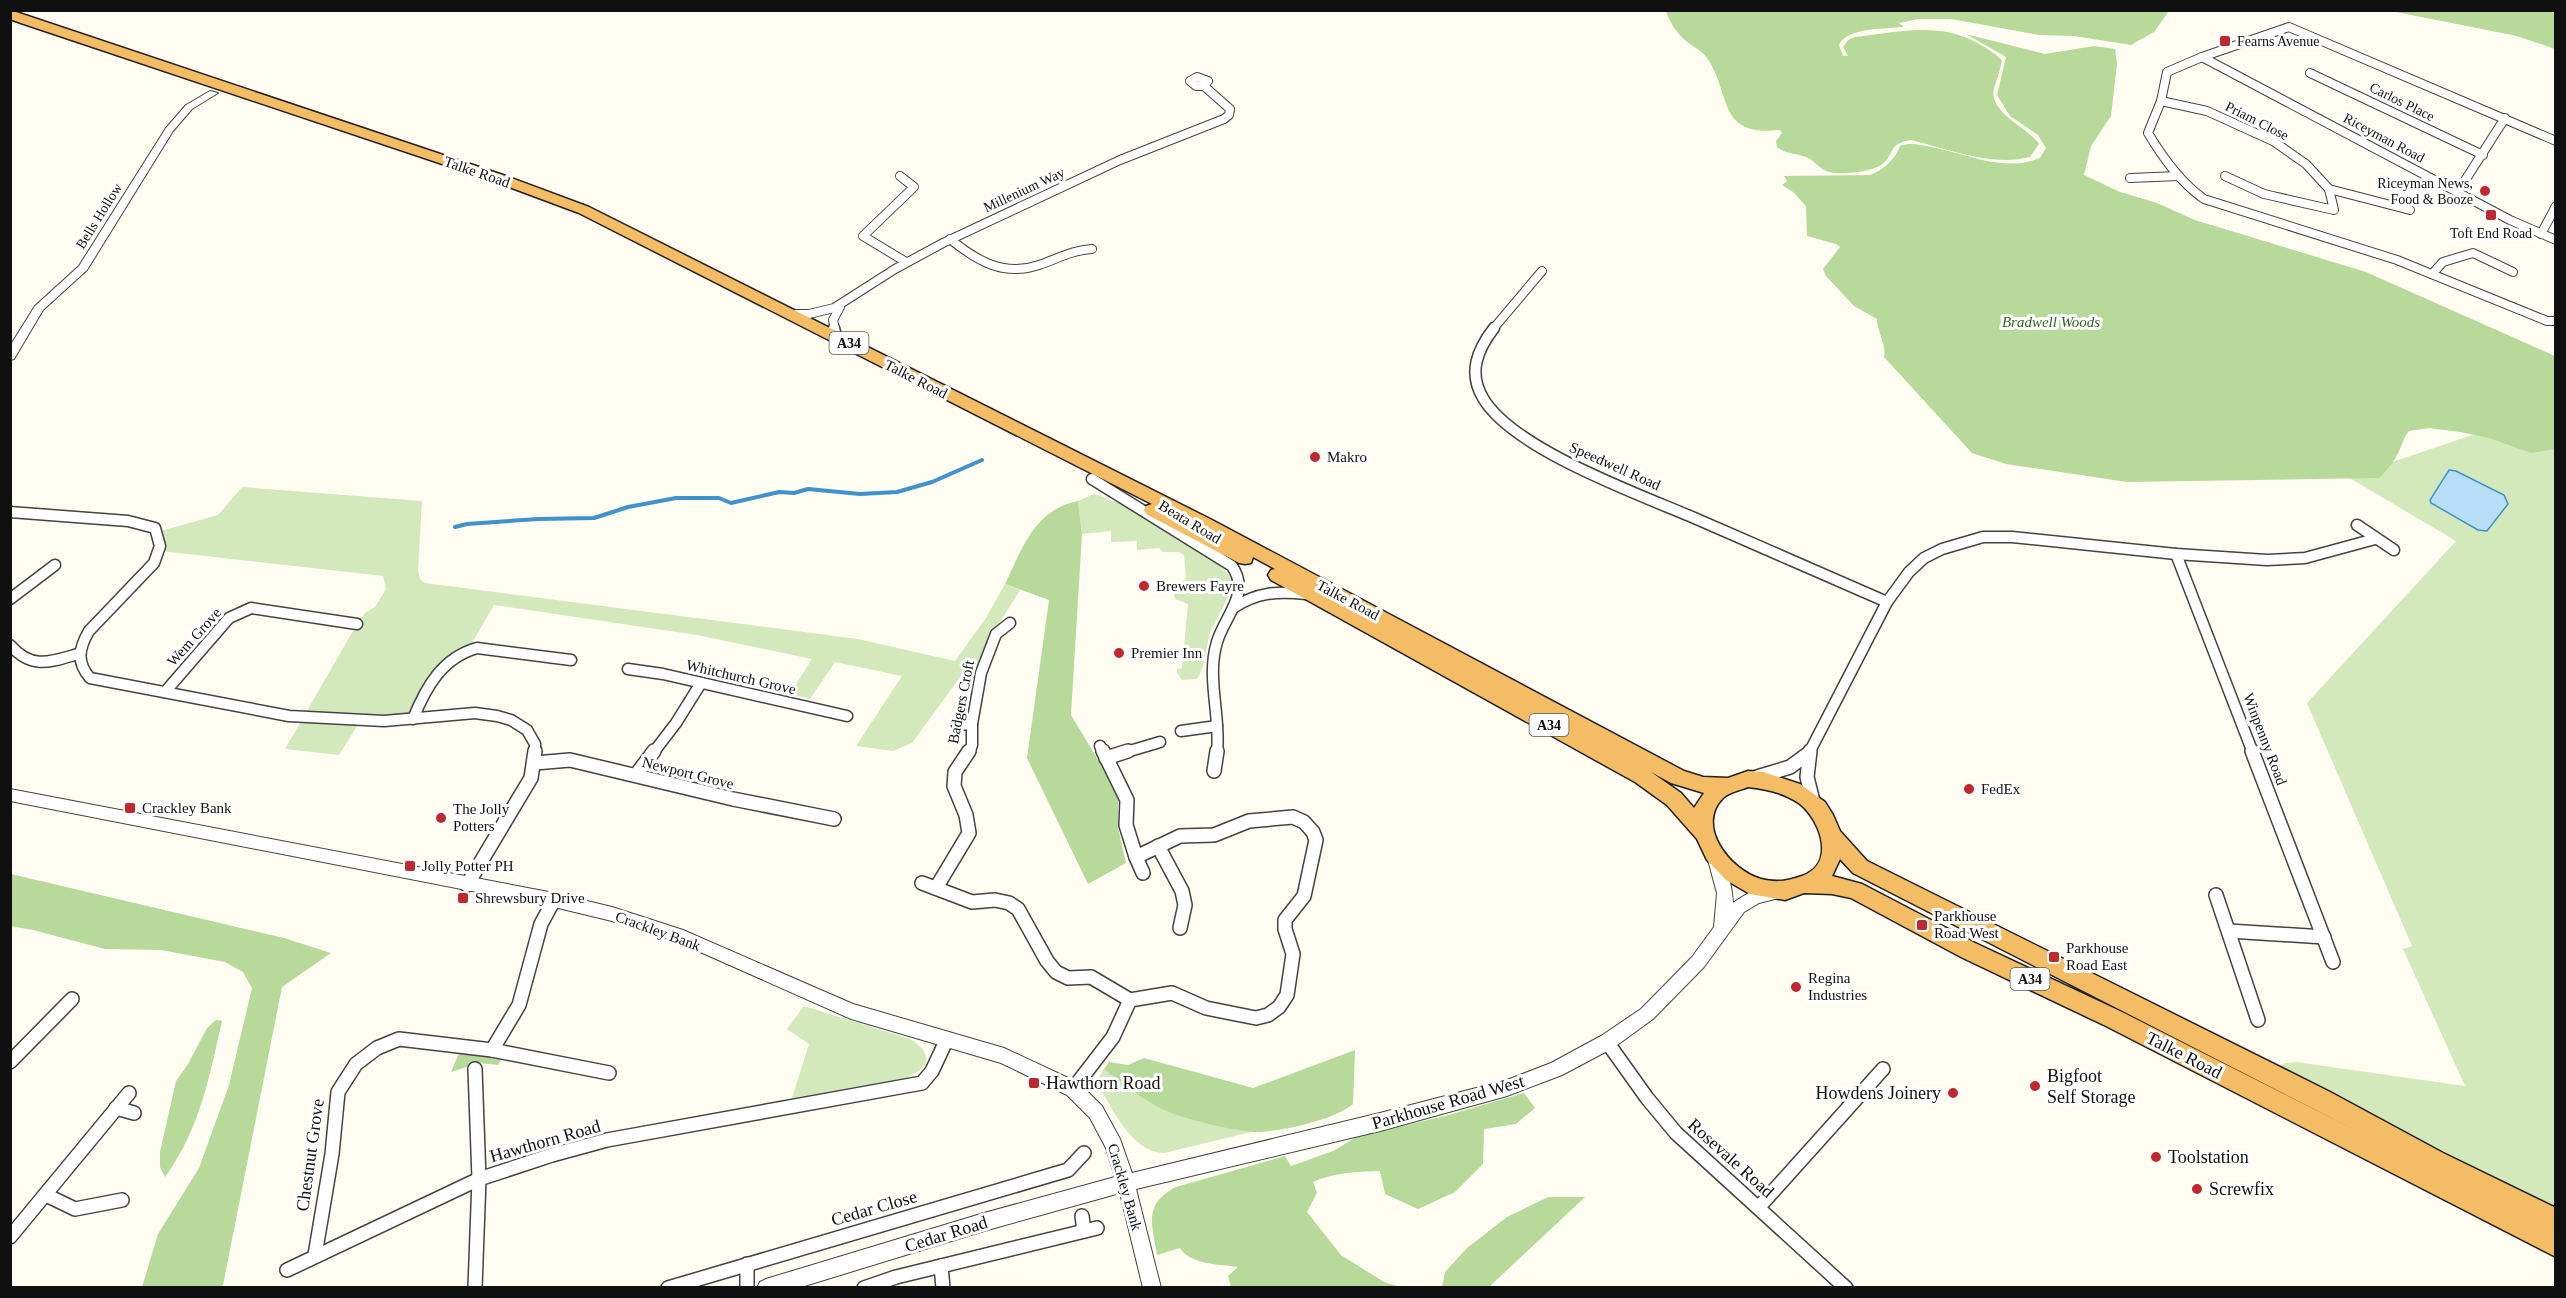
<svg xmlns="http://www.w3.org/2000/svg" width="2566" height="1298" viewBox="0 0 2566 1298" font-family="Georgia,serif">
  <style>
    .green { fill: #d3e9bc }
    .forest { fill: #b7da9b }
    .water { fill: #b7def6; stroke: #3f92cc; stroke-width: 1.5 }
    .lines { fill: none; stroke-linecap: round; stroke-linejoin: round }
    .stream { stroke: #3f92cc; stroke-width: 4 }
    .minor-far2-casing { stroke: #434343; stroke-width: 10 }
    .minor-far1-casing { stroke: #434343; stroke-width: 13 }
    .minor-casing { stroke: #434343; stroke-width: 16 }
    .tertiary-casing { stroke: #434343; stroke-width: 2 }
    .trunk-casing { stroke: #212121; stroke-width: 3 }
    .minor-far2 { stroke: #fff; stroke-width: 8 }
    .minor-far1 { stroke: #fff; stroke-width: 10 }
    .minor { stroke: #fff; stroke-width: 13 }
    .tertiary { fill: #fff; fill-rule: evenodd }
    .trunk { fill: #f4bc64; fill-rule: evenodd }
    .poi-dot { fill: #bf282e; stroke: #fff; stroke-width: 2 }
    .labels { text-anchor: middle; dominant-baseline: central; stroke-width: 6; stroke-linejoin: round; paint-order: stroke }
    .far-poi-label { font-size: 14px; fill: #101010; stroke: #fff; text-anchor: start }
    .far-street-label { font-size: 14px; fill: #101010; stroke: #fff }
    .shield { fill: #fff; stroke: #585858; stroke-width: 1.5 }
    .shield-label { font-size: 14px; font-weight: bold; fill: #101010 }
    .street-label { font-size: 15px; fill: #101010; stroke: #fff }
    .park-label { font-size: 15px; font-style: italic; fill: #2e6720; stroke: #fff }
    .poi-label { font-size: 15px; fill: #101010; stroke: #fff; text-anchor: start }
    .near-street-label { font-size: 18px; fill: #101010; stroke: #fff }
    .near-poi-label { font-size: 18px; fill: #101010; stroke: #fff; text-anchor: start }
  </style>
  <rect width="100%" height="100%" fill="#fffcf2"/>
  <!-- green -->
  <g class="green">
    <path d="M2555,407v803l-269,-136 -7,-8 6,-3 11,-1 169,24 -62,-137 9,-3 -105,-243 149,-162 -108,-64z"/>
    <path d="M242,487l180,14 -4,69 2,9 5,4 433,56 97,22 31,-43 19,-34 15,6 -27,43 -14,35 -10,-3 -57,78 -19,8 -37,-5 46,-70 -67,-14 -25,37 -20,-5 22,-35 -115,-24 -203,-30 -26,45 -16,8 -39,61 -52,1 -22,35 -54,-6 72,-125 8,-11 10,-6 11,-18 -3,-13 -222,-25 -4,-19 61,-17z"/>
    <path d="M1094,494l38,14 87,57 10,10 4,14c-7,13 -15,26 -21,39 -7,17 -5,36 -15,51l-15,1 -5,-7v-4l5,-1 6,-64 -13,-5 -2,-8 13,-13 -2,-23 -5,-3h-16l-4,-4 -22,2v-9l-26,1v-11l-29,3 -4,-33z"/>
    <path d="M804,1006l106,33c24,15 21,28 -4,39l-114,20 17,-54 -22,-15z"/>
    <path d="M1104,1069l62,42 47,13 42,7 -91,22c-34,-1 -52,-47 -68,-71z"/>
  </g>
  <!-- forest -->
  <g class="forest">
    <path d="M1666,11v-1l503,1 -15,21 -23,13 -57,-9 -35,-1 -88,-16h-33l-19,4 5,4c-18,2 -57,0 -65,18l4,11h5l-5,-9 5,-7 7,-3c43,-5 85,-16 124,7 8,5 17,9 23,17 -2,9 -5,18 -8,27 -6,25 35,40 45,56l-9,13c-39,10 -81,-8 -119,-17 -24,3 -16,16 -30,25 -10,7 -44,11 -55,6 -9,-4 -13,-13 -23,-15 -10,-3 -17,-2 -26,-9l-1,-6 6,-8 -2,-3c-64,7 -48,-36 -73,-72 -5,-8 -14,-11 -21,-17 -9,-7 -17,-20 -20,-30z"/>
    <path d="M2391,11h164v38l-38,-13z"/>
    <path d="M1966,34l79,20 49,-8 21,3 2,15 -6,52 -20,30 -7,29 36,17 37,11 38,17 171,52 189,84v93l-24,4 -42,-15 -29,-6 -31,-4 -20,3c-5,6 -6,11 -9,18 -5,12 -12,20 -21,29l-252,4 -121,-18 -34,-11 -88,-96c3,-12 -7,-25 -7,-38l-23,-13 -28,-30 -3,-7 17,-22 -4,-3 -29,-8 -1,-30 -13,-14 -11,-7 5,-4 -3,-5 86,-1c13,-5 26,-16 30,-29 10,-4 21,-1 31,1 38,7 72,26 109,11l6,-10 -8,-13 -28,-19 -13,-21 9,-38z"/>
    <path d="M1078,501l4,33 -11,181 44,73 3,12v28l8,35 -38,21 -61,-126 22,-158 -44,-16c17,-35 30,-75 73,-83z"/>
    <path d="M11,874l273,64 47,15 -49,34 -59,298 -3,2h-78l16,-53 41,-66 30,-83 23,-97 -9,-16 -18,-10 -64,-12 -56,-1 -72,-19 -22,-4z"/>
    <path d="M216,1020l6,1c-13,57 -22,108 -57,156l-5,-10v-15l16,-71 12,-17 19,-36z"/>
    <path d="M1355,1050l-2,54c-19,16 -67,26 -92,28 -21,1 -76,-13 -95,-21 -22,-10 -42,-27 -62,-42l5,-7 19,3 16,-7 109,30z"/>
    <path d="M459,1053l44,3 -5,9 -19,-2 -28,9z"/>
    <path d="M1524,1093l11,15 -19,16 -32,5 -1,35 -28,28 -37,17 -33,-15 -5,-23c-23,1 -46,1 -67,11l4,11 -10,19 34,43 43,27 16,5h-169l-3,-11 10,-9c-18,-3 -48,-2 -58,-19l-23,7c-5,-31 -14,-51 19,-68l109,-31 6,10 42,-15 25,-15 87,-20z"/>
    <path d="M1548,1197h37l-96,90h-47l3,-15 22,-24 40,-31z"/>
  </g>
  <!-- water -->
  <path class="water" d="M2449,470l7,1 48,24 4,9 -21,27 -9,-1 -47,-27 -1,-3z"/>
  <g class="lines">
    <!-- stream -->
    <path class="stream" d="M455,527l12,-3 71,-5 56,-1 34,-11 48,-9h43l12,5 48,-11 15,1 14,-4 52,5 37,-2 35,-10 50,-22"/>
    <!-- minor-far2 casing -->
    <g class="minor-far2-casing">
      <g id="minor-far2">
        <path d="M2202,57l308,163 46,20"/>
        <path d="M2310,73l173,82"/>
        <path d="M1197,77l11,4 -4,5h-8l-6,-5z"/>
        <path d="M2161,101l46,10 66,30 33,23 23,25 5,21 -70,-16 -39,-18"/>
        <path d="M2556,141l-267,-114 -87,30 -35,15 -6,29 -13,32c15,25 32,49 56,66l193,61 150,61h9"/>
        <path d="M900,176l14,11 -51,49 43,26"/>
        <path d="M2130,178l49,-2"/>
        <path d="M2329,189l81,21"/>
        <path d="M2457,193l48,-75"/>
        <path d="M2541,234l15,-28"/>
        <path d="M950,239c27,22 54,38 89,26 18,-6 33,-15 53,-16"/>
        <path d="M2432,274l11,-12 30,-9 40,19"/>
        <path d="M793,314h16l25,-6 61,-39 48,-26 177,-83 104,-41 5,-4 1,-6 -26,-23"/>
        <path d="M835,329l-2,-9 7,-13"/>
        <path d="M1493,329l49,-58"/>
      </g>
    </g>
    <!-- minor-far1 casing -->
    <g class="minor-far1-casing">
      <g id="minor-far1">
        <path d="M834,328l2,8"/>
        <path d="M1494,328c-17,22 -26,45 -11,70 30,52 161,98 216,122 63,27 125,55 188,82"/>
        <path d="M1092,479l140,87c19,28 -7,49 -15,76 -11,36 4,74 0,111"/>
        <path d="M10,512l118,9 27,7 5,18 -6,17 -65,68c-10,17 -13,31 1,47l199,38 95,5 91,-8 22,3 14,4 16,10 8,14v9"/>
        <path d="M2357,525l37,25"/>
        <path d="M2176,554l77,199"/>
        <path d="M10,599l45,-34"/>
        <path d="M1233,608c24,-16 45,-17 73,-14"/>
        <path d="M10,645c22,25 40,17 68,9"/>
        <path d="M628,669l35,5 184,42"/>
        <path d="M165,692l64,-74 22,-10 106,16"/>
        <path d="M413,719c13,-32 29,-61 64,-71l94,12"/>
        <path d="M957,725l15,-1"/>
        <path d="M1181,731l36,-5"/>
        <path d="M1100,746l3,7"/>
        <path d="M653,753l23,-30 25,-40"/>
        <path d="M969,753l3,-8v-21l9,-51 15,-39 14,-11"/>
        <path d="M1123,753l37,-11"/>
        <path d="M1809,753l78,-151 22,-30 15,-14 18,-9 41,-12h29l164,17 91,6 38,-2 70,-19"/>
      </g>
    </g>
    <!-- minor casing -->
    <g class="minor-casing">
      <g id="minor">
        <path d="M1810,751l-3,26 6,24"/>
        <path d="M2252,751l81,211"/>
        <path d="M1106,758l22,-7"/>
        <path d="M535,763l35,-3 163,39 101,20"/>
        <path d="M1214,771l3,-20"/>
        <path d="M636,775l18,-24"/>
        <path d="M1757,777l33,-10 19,-14"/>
        <path d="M1158,846l24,45 3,14 -5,23"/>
        <path d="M1136,857l7,16"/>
        <path d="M922,883l50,19 23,-2 14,3 9,6 29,52 9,11 12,6 23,-1 39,23"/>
        <path d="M467,885l64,-107 4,-27"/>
        <path d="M936,888l33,-55 -3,-18 -12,-29 1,-14 14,-21"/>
        <path d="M2216,895l42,125"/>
        <path d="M2229,931l95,6"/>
        <path d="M1607,1042l40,56 29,35 170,155"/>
        <path d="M492,1050l27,-45 22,-81 13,-24"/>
        <path d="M10,1062l62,-63"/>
        <path d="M475,1069l4,110 -4,109"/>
        <path d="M1073,1089l40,-52 17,-37 42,-7 34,15 50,10 12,-3 11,-8 8,-12 6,-41 -8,-25v-9l19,-24 12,-56 -3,-8 -9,-10 -11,-5 -44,4 -35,14 -34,1 -44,21 -10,-32 1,-25 -24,-49"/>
        <path d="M116,1108l18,5"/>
        <path d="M46,1195l29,14 47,-9"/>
        <path d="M1759,1207l124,-138"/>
        <path d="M1082,1216l2,15"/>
        <path d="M10,1237l119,-144"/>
        <path d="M315,1255l17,-101 6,-62 18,-28 21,-16 22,-9 93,11 117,23"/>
        <path d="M747,1264v24"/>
        <path d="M941,1266l2,22"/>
        <path d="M287,1270l192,-91 73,-24 55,-15 315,-57 10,-12 15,-32"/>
        <path d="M668,1288l400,-118 16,-17"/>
        <path d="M864,1288l32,-11 201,-49"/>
      </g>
    </g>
    <!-- tertiary casing -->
    <g class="tertiary-casing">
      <g id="tertiary">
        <path d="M210,91l8,2 -26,16 -19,22 -86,139 -44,40 -29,49 -4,1v-14l25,-40 44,-40 87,-138 20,-23z"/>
        <path d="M10,789l544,104 58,14 71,23 170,74 151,44 75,35 23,23 18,33 12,34 248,-60 127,-33 44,-17 50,-27 40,-27 51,-52 22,-30 3,-34 -9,-33 3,-5 5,-2 5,2c7,15 11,32 12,48 12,-9 35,-22 50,-16l3,5 -3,5 -24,6 -15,9 -40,55 -51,52 -40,29 -51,27 -55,21 -127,35 -244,58 25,99h-18l-23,-95 -136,38 -186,57h-41l3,-6 6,-3 218,-66 131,-36 -9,-29 -16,-30 -23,-23 -66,-32 -150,-44 -171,-76 -68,-22 -58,-14 -544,-106z"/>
      </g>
    </g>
    <!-- trunk casing -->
    <g class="trunk-casing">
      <path id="trunk" d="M10,10l493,165 86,32 623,313 472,251 19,6 25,1 20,-7 15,1 37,12 25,18 8,13 7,16 27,30 463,231 113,61 113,55v49l-450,-231 -145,-69 -110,-59 -19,-4 -28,-1 -19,7 -35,-6 -24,-14 -19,-20 -10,-21 -30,-34 -32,-23 -364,-202 -3,-5 3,-5 4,-1 -22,-12 -2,6 -6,1 -6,-1 -93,-49 -2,-4 2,-4 6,-2 -573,-291 -86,-32 -472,-158 -11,-4zM1651,772l20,11 33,10 -10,15 -13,-15zM1748,787c19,2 37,6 52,17 21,17 36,60 2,72 -14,5 -26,7 -41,3 -31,-9 -66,-53 -38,-81 6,-6 18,-8 25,-11zM1840,859l13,14 502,257 -233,-118 -147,-69 -113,-59 -30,-8z"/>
    </g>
    <!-- minor-far2 -->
    <use href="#minor-far2" class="minor-far2"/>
    <!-- minor-far1 -->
    <use href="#minor-far1" class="minor-far1"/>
    <!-- minor -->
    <use href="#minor" class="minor"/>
    <!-- tertiary -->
    <use href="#tertiary" class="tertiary"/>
    <!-- trunk -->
    <use href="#trunk" class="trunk"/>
  </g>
  <!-- markers -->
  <g class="poi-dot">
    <rect x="2219" y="35" width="12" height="12" rx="3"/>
    <circle cx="2485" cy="191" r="6"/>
    <rect x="2485" y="209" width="12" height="12" rx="3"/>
    <circle cx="1315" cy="457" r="6"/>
    <circle cx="1144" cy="586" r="6"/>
    <circle cx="1119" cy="653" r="6"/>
    <circle cx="1969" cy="789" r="6"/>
    <rect x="124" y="802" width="12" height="12" rx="3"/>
    <circle cx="441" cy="818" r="6"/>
    <rect x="404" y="860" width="12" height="12" rx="3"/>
    <rect x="457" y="892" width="12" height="12" rx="3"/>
    <rect x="1916" y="919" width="12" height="12" rx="3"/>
    <rect x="2048" y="951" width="12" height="12" rx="3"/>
    <circle cx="1796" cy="987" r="6"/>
    <rect x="1028" y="1077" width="12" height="12" rx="3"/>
    <circle cx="2035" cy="1086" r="6"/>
    <circle cx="1953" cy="1093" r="6"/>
    <circle cx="2156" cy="1157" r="6"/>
    <circle cx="2197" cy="1189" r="6"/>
  </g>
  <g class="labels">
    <!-- far-poi labels -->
    <g class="far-poi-label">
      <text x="2237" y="41">Fearns Avenue</text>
      <text x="2473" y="183" text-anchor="end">Riceyman News,<tspan x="2473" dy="16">Food &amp; Booze</tspan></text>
      <text x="2491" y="233" text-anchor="middle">Toft End Road</text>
    </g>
    <!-- far-street labels -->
    <g class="far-street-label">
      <text transform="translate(2402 102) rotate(26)">Carlos Place</text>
      <text transform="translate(2257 121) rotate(27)">Priam Close</text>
      <text transform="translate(2384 138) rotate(28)">Riceyman Road</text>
      <text transform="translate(1024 190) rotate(-25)">Millenium Way</text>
      <text transform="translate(99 216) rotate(-58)">Bells Hollow</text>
    </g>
    <!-- shield labels -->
    <g class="shield">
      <rect x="829.5" y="332" width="39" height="22" rx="4.5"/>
      <rect x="1529.5" y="714" width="39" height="22" rx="4.5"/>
      <rect x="2010.5" y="968" width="39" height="22" rx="4.5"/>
    </g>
    <g class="shield-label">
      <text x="849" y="343">A34</text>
      <text x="1549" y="725">A34</text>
      <text x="2030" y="979">A34</text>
    </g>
    <!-- street labels -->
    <g class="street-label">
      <text transform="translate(477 172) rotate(19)">Talke Road</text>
      <text transform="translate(916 379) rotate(27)">Talke Road</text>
      <text transform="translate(1615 466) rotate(24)">Speedwell Road</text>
      <text transform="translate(1190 522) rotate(31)">Beata Road</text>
      <text transform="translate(1348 600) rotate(28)">Talke Road</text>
      <text transform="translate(194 637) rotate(-48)">Wem Grove</text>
      <text transform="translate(741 677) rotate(13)">Whitchurch Grove</text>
      <text transform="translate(961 702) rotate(-79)">Badgers Croft</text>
      <text transform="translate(2265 739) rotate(69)">Winpenny Road</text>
      <text transform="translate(688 773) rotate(14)">Newport Grove</text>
      <text transform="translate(658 931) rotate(20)">Crackley Bank</text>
      <text transform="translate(1125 1187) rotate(74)">Crackley Bank</text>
    </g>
    <!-- park labels -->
    <g class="park-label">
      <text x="2051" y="322">Bradwell Woods</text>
    </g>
    <!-- poi labels -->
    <g class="poi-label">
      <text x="1327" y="457">Makro</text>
      <text x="1156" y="586">Brewers Fayre</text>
      <text x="1131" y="653">Premier Inn</text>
      <text x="1981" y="789">FedEx</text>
      <text x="142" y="808">Crackley Bank</text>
      <text x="453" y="809">The Jolly<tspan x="453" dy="17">Potters</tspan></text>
      <text x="422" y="866">Jolly Potter PH</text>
      <text x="475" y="898">Shrewsbury Drive</text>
      <text x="1934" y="916">Parkhouse<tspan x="1934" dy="17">Road West</tspan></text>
      <text x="2066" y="948">Parkhouse<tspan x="2066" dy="17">Road East</tspan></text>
      <text x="1808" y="978">Regina<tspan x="1808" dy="17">Industries</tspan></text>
    </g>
    <!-- near-street labels -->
    <g class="near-street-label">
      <text transform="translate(2184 1055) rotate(27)">Talke Road</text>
      <text transform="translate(1448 1102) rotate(-16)">Parkhouse Road West</text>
      <text transform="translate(545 1141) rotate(-16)">Hawthorn Road</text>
      <text transform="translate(310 1155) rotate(-82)">Chestnut Grove</text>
      <text transform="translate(1731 1158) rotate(42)">Rosevale Road</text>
      <text transform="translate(874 1208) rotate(-16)">Cedar Close</text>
      <text transform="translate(946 1234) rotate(-17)">Cedar Road</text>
    </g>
    <!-- near-poi labels -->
    <g class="near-poi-label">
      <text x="2047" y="1076">Bigfoot<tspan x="2047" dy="21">Self Storage</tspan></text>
      <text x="1046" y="1083">Hawthorn Road</text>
      <text x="1941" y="1093" text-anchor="end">Howdens Joinery</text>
      <text x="2168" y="1157">Toolstation</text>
      <text x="2209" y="1189">Screwfix</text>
    </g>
  </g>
  <!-- border -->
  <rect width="2566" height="1298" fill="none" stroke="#101010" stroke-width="24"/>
</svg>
